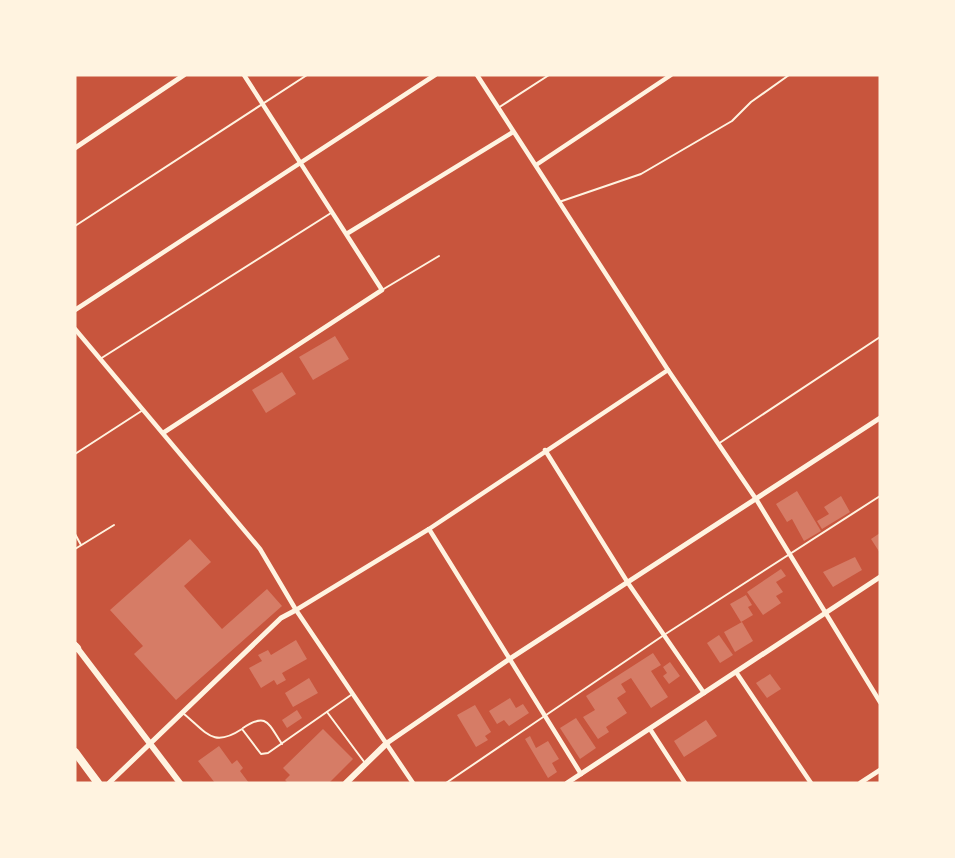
<svg xmlns="http://www.w3.org/2000/svg" width="955" height="858" viewBox="0 0 955 858" font-family="Literata,serif">
  <style>
    .building { fill: #d67c66 }
    .lines { fill: none; stroke-linecap: round; stroke-linejoin: round }
    .service { stroke: #fff3e0; stroke-width: 2 }
    .minor { stroke: #fff3e0; stroke-width: 4.5 }
    .tertiary { stroke: #fff3e0; stroke-width: 5 }
    .secondary { stroke: #fff3e0; stroke-width: 6 }
    .motorway { stroke: #fff3e0; stroke-width: 8 }
  </style>
  <rect width="100%" height="100%" fill="#c8553d"/>
  <!-- building -->
  <g class="building">
    <path d="M335,336l14,23 -36,21 -14,-23z"/>
    <path d="M282,372l14,22 -30,19 -14,-23z"/>
    <path d="M797,491l24,40 -17,10 -12,-22 -5,3 -11,-18z"/>
    <path d="M841,496l9,16 -28,17 -5,-8 12,-7 -5,-7z"/>
    <path d="M880,533v20l-9,-14z"/>
    <path d="M190,539l21,23 -27,24 38,43 45,-40 15,17 -106,94 -42,-46 9,-8 -33,-36z"/>
    <path d="M855,557l7,13 -29,17 -10,-15z"/>
    <path d="M781,569l5,7 -10,6 7,10 -7,4 5,7 -18,12 -16,-23z"/>
    <path d="M746,595l6,10 -4,2 5,8 -12,7 -11,-18z"/>
    <path d="M742,622l11,19 -18,11 -11,-20z"/>
    <path d="M719,635l14,20 -13,8 -13,-20z"/>
    <path d="M296,640l11,19 -25,14 4,7 -9,5 -3,-5 -13,8 -12,-20 13,-7 -4,-6 10,-5 3,5z"/>
    <path d="M653,653l8,12 -10,6 17,26 -17,11 -20,-30 -10,6 5,8 -9,6 10,15 -21,14 3,5 -11,7 -15,-22 12,-7 -9,-14z"/>
    <path d="M670,662l10,14 -11,8 -6,-8 4,-3 -4,-6z"/>
    <path d="M770,674l11,15 -14,9 -11,-15z"/>
    <path d="M309,678l9,15 -25,14 -8,-14z"/>
    <path d="M510,698l6,10 7,-4 6,9 -20,13 -5,-6 -7,4 -8,-13z"/>
    <path d="M475,705l16,27 -6,4 3,4 -12,7 -19,-32z"/>
    <path d="M297,710l5,8 -15,10 -5,-8z"/>
    <path d="M576,718l20,30 -16,11 -20,-31z"/>
    <path d="M706,720l11,16 -33,21 -10,-16z"/>
    <path d="M323,729l30,30 -24,24h-41l-3,-3 5,-5 -7,-7z"/>
    <path d="M530,736l6,12 12,-7 11,18 -7,4 5,9 -9,6 -23,-39z"/>
    <path d="M219,746l13,18 5,-4 6,8 -3,3 9,12h-34l-17,-22z"/>
  </g>
  <g class="lines">
    <!-- service -->
    <g class="service">
      <path d="M498,108l51,-33"/>
      <path d="M559,202l82,-28 91,-53 19,-19 38,-27"/>
      <path d="M75,226l232,-151"/>
      <path d="M382,290l57,-34"/>
      <path d="M100,359l231,-146"/>
      <path d="M718,444l162,-107"/>
      <path d="M75,454l68,-44"/>
      <path d="M75,534l6,11"/>
      <path d="M75,549l39,-24"/>
      <path d="M327,712l38,51"/>
      <path d="M184,714c23,19 29,34 58,15l19,25 7,-1 83,-58"/>
      <path d="M243,728c24,-16 25,-5 39,16"/>
      <path d="M446,783l218,-148 216,-139"/>
    </g>
    <!-- minor -->
    <g class="minor">
      <path d="M477,75l191,295 88,129 124,203"/>
      <path d="M536,165l135,-90"/>
      <path d="M348,233l165,-101"/>
      <path d="M75,310l360,-235"/>
      <path d="M75,329l185,220 36,61 117,173"/>
      <path d="M163,433l219,-143 -138,-215"/>
      <path d="M545,450l83,133 76,110"/>
      <path d="M429,529l152,245"/>
      <path d="M296,610l133,-81 239,-159"/>
      <path d="M736,672l75,111"/>
      <path d="M650,729l35,54"/>
      <path d="M860,783l20,-13"/>
    </g>
    <!-- tertiary -->
    <g class="tertiary">
      <path d="M75,148l109,-73"/>
      <path d="M387,743l121,-83 372,-242"/>
      <path d="M109,783l172,-165 15,-8"/>
      <path d="M567,783l313,-206"/>
    </g>
    <!-- secondary -->
    <g class="secondary">
      <path d="M75,645l105,138"/>
      <path d="M346,783l41,-40"/>
    </g>
    <!-- motorway -->
    <g class="motorway">
      <path d="M75,646l2,2"/>
      <path d="M75,752l23,31"/>
    </g>
  </g>
  <!-- border -->
  <rect width="955" height="858" fill="none" stroke="#fff3e0" stroke-width="153"/>
</svg>
